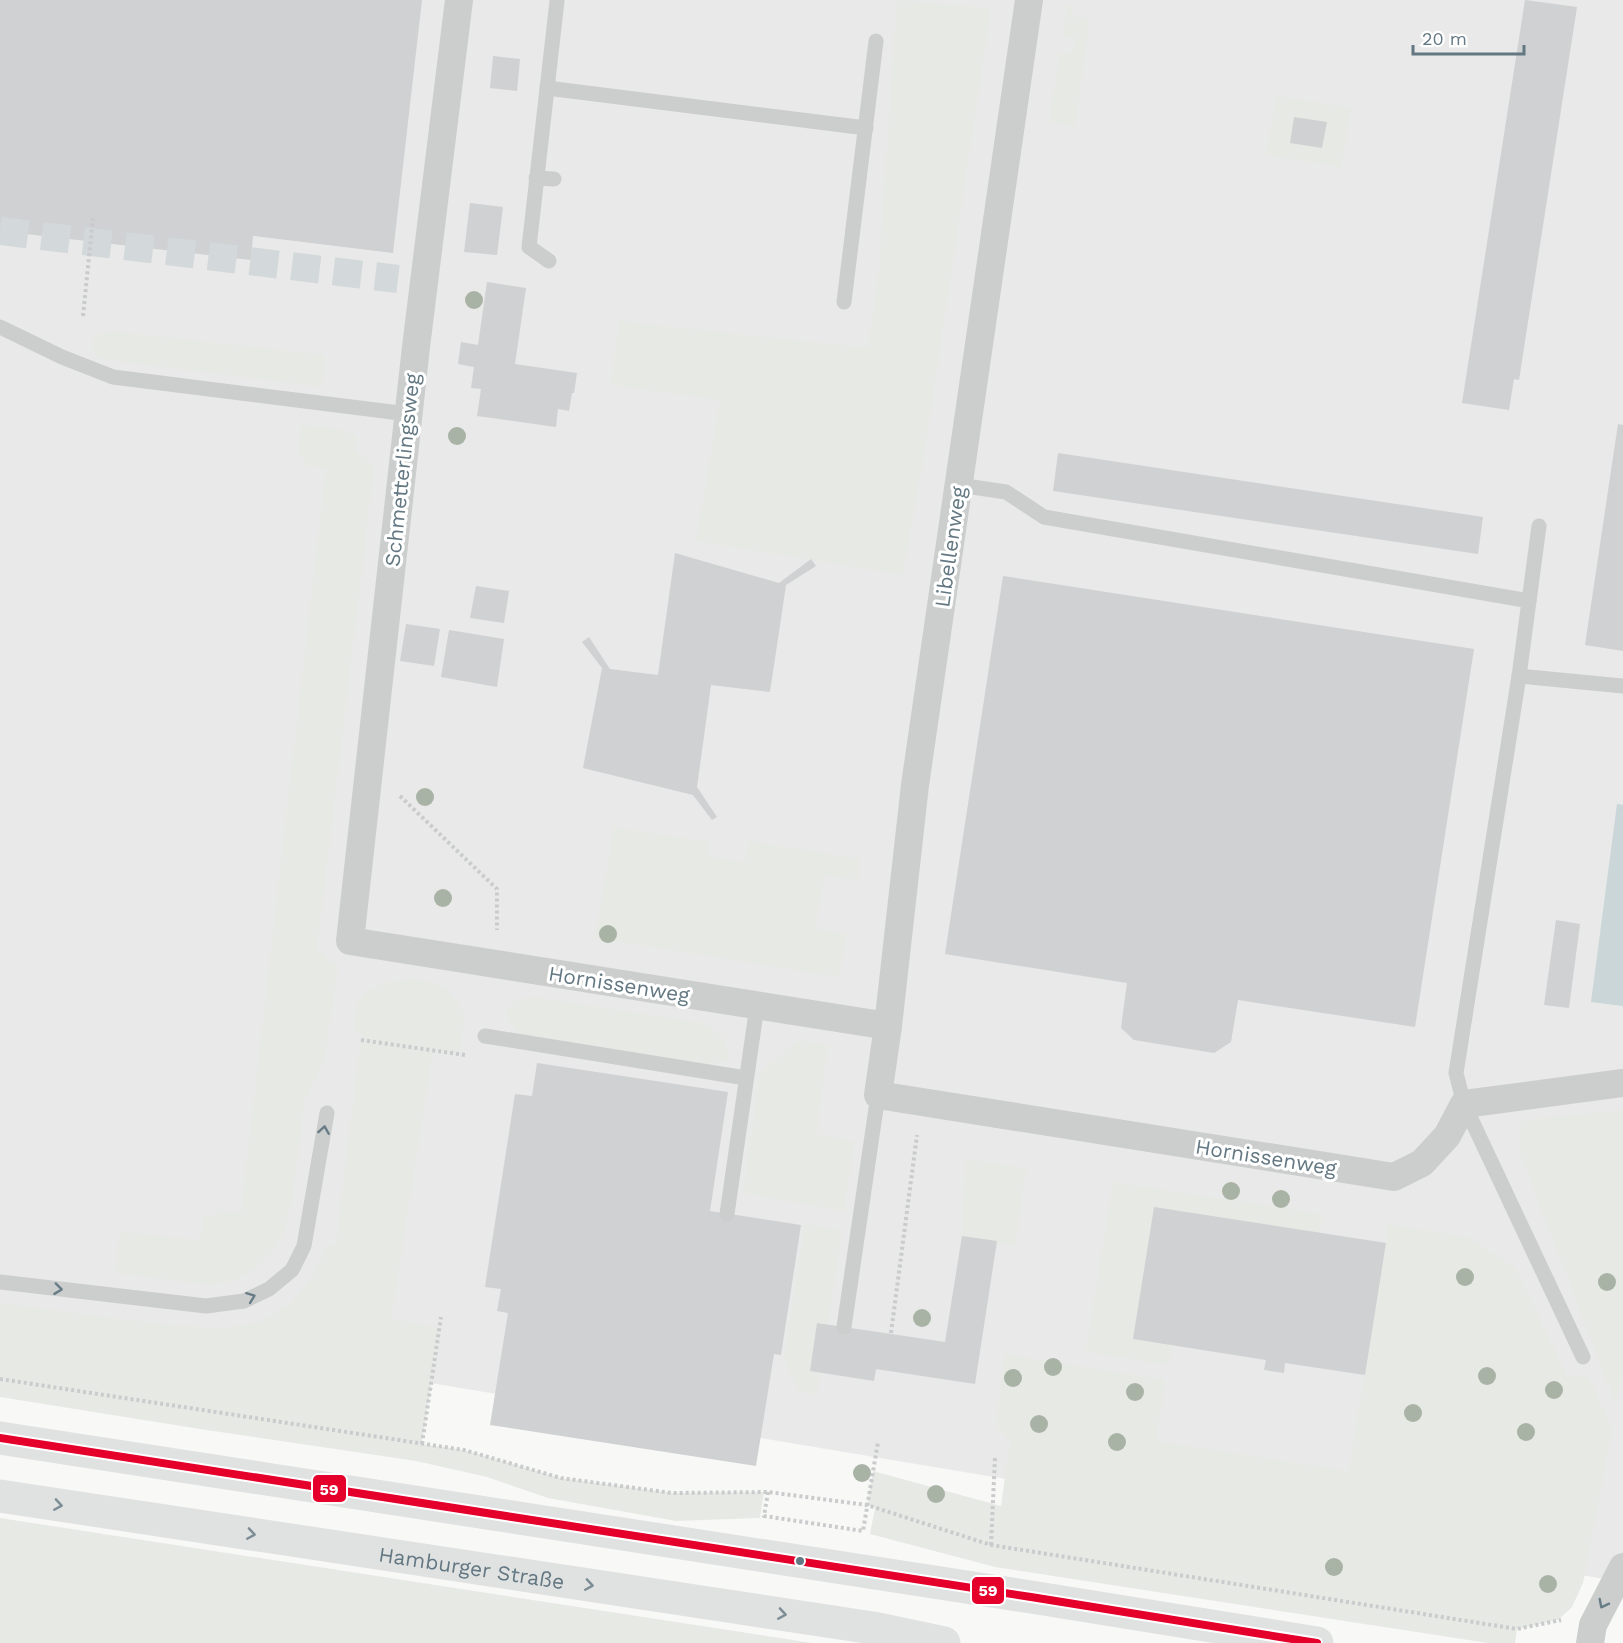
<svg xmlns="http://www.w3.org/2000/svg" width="1623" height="1643" viewBox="0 0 1623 1643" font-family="'Work Sans',sans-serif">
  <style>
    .built { fill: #e8e9e8 }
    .green { fill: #e7eae4 }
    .water { fill: #cad6d7 }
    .building { fill: #cfd1d2 }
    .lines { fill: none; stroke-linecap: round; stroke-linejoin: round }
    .street-tunnel { stroke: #d3d8da; stroke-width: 28; stroke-dasharray: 28 14; stroke-linecap: butt }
    .path { stroke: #c9cbcc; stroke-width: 4; stroke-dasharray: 3 3; stroke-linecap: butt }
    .lane { stroke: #cccece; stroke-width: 15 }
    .street { stroke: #cccece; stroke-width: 28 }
    .primary { stroke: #e0e1e1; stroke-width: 33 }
    .bus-1-casing { stroke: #fff; stroke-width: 12 }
    .bus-1 { stroke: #e4002b; stroke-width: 8 }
    .tree { fill: #a9b3a5 }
    .oneway { stroke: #687c86 }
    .oneway2 { stroke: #7c8d95 }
    .bus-dot { fill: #637882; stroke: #fff; stroke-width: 2 }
    .labels { text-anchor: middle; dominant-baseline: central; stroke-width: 6; stroke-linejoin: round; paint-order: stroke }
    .street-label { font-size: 21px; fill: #637882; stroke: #fff }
    .line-badge { stroke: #fff; stroke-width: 2 }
    .badge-label { font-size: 16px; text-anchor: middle; font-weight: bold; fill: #fff }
  </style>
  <rect width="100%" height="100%" fill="#f8f8f7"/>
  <!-- built -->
  <path class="built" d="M0,0h1623v1582l-1623,-271z"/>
  <!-- green -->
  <g class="green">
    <path d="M897,0l94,8 -64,427 -24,140 -207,-34 24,-141 -109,-15 8,-64 249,27 11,-79z"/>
    <path d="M1068,4l4,2 -1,10 19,3 -15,107 -26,-4 11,-70 12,2 3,-16 -12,-2z"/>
    <path d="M1277,96l74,12 -10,59 -75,-12z"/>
    <path d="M110,331l215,24 -3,32 -222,-28 -7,-8v-10l6,-7z"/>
    <path d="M301,425l37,4 19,7 -2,13 19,17 -57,483 21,18 -14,95 -19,37 -13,101 -8,32 -11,17 -13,15 -23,16 -27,5 -94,-12 4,-41 80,8 3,-24 15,1 1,-6 22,2 85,-745 -23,-3 1,-9 -6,-2z"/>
    <path d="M614,827l95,15 -2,14 38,6 4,-21 111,18 -3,21 -33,-5 -9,54 31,5 -7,43 -244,-39z"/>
    <path d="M414,979l18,3 13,7 11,11 9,16 -6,38 -26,-4 -42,269 49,9 -18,116 42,6 97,28 111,15 92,-1 -4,26 -84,3 -128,-23 -61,-21 -71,-16 -216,-32 -200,-32v-94l170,22 54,3 36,-6 30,-18 20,-23 16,-32 10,-7 25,-202 1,-6 -8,-1c1,-9 1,-21 4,-29 9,-21 37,-24 56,-25z"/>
    <path d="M534,997l169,26c20,13 24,14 26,38l-46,7 -162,-33 -11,-12 -4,-12 11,-11z"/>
    <path d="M799,1040l29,5 -12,89 38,7 -10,70 -101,-18 17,-120z"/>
    <path d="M1623,1110v260l-7,35 -96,-252 1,-33z"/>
    <path d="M966,1159l60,9 -11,78 -53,-10z"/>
    <path d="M1113,1182l209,32 -2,19 -166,-26 -21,132 39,7 -4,19 -82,-13z"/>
    <path d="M805,1224l37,6 -14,95 -11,-1 -7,47 9,2 -2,18 -8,4 -10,-4 -15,-33z"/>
    <path d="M1387,1224l81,13 48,32 50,105 23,4 23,51 -29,154 -11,24 -14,13 -41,9 -2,14h-27l-493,-76 -125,-33 5,-26 -8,-3 6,-34 128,35 9,-66 -14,-15 9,-71 160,26 -9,61 193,30 37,-228z"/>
    <path d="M0,1518l812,125h-812z"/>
  </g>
  <!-- water -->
  <path class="water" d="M1617,804l6,1v201l-32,-4z"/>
  <!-- building -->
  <g class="building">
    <path d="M0,0h422l-29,253 -140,-17 -2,24 -251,-29z"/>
    <path d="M1525,0l52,7 -58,373 -5,-1 -5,31 -47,-7z"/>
    <path d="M493,56l27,3 -3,32 -27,-3z"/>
    <path d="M1294,117l33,5 -5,26 -32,-5z"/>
    <path d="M470,203l33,4 -6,48 -33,-3z"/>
    <path d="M487,282l39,6 -11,76 62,9 -3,20h-2l-3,18 -11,-2 -2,18 -79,-11 4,-27 -10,-1 3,-21 -16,-3 3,-22 17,3z"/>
    <path d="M1618,424l5,1v226l-38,-6z"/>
    <path d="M1058,453l425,64 -5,37 -425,-63z"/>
    <path d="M675,553l104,30 32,-24 5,7 -30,19 -16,107 -59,-7 -14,102 20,30 -5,3 -19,-25 -110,-27 19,-100 -20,-26 7,-5 21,32 48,6z"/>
    <path d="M1003,576l471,73 -59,378 -177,-27 -7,42 -17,11 -80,-13 -13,-12 6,-45 -182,-29z"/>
    <path d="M476,586l33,5 -5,32 -34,-5z"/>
    <path d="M406,624l34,5 -6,37 -34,-5z"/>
    <path d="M449,630l55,9 -7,48 -56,-10z"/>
    <path d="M1556,920l24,4 -11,84 -25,-3z"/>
    <path d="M537,1063l191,29 -18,119 91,14 -20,130 -7,-1 -18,112 -266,-41 18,-112 -11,-2 4,-22 -16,-2 30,-193 17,2z"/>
    <path d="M1154,1207l232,36 -21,132 -80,-12 -1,10 -20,-3 2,-10 -133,-21z"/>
    <path d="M962,1236l35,5 -22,143 -99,-15 -2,12 -64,-10 7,-48 128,19z"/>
  </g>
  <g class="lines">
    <!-- street-tunnel -->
    <path class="street-tunnel" d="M0,231l398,48"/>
    <!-- path -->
    <g class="path">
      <path d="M83,316l10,-98"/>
      <path d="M400,796l97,93v41"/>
      <path d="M361,1040l104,15"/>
      <path d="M891,1333l26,-198"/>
      <path d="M0,1379l464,71 97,28 111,15 96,-1 99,13 124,40 526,84 44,-9"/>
      <path d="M422,1444l19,-127"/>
      <path d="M768,1492l-4,24 99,15 15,-89"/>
      <path d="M991,1545l4,-88"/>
    </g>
    <!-- lane -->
    <g class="lane">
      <path d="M547,88l319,40"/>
      <path d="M536,178l18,1"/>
      <path d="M549,261l-20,-14 28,-246"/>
      <path d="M844,302l32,-261"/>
      <path d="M0,327l62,30 51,20 295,37"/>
      <path d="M959,485l47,7 38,25 485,84"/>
      <path d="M1539,526l-20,150 -63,397 8,31 119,253"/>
      <path d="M1519,676l104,10"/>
      <path d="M485,1036l261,42"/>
      <path d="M727,1214l30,-208"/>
      <path d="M0,1282l206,24 38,-5 25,-12 23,-19 12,-24 23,-133"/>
      <path d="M844,1327l34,-232"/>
    </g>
    <!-- street -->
    <g class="street">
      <path d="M459,0l-43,347 -66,594 538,85"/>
      <path d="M1029,0l-114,785 -27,241 -10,69 516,82 28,-14 25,-27 17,-32 159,-21"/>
      <path d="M1590,1643l3,-18 30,-58"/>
    </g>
    <!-- primary -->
    <g class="primary">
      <path d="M0,1438l1031,159 286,46"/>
      <path id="s1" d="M0,1496l873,132 71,15"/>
    </g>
    <!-- bus-1 casing -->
    <g class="bus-1-casing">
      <path id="bus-1" d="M0,1438l1031,159 286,46"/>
    </g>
    <!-- bus-1 -->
    <use href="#bus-1" class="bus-1"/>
  </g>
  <!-- trees -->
  <g class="tree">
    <circle cx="474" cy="300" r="9"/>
    <circle cx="457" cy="436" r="9"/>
    <circle cx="425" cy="797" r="9"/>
    <circle cx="443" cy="898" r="9"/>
    <circle cx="608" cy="934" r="9"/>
    <circle cx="1231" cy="1191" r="9"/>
    <circle cx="1281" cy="1199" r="9"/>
    <circle cx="1465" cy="1277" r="9"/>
    <circle cx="1607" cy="1282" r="9"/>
    <circle cx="922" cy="1318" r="9"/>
    <circle cx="1053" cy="1367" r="9"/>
    <circle cx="1487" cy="1376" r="9"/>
    <circle cx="1013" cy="1378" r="9"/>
    <circle cx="1554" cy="1390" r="9"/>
    <circle cx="1135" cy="1392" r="9"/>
    <circle cx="1413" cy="1413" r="9"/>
    <circle cx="1039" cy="1424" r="9"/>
    <circle cx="1526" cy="1432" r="9"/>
    <circle cx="1117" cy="1442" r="9"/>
    <circle cx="862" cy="1473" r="9"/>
    <circle cx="936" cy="1494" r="9"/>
    <circle cx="1334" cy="1567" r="9"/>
    <circle cx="1548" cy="1584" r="9"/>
  </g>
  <!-- one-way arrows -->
  <defs><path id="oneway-chevron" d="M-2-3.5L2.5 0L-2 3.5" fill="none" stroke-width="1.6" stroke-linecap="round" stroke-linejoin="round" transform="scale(1.5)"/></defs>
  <g class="oneway">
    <use href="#oneway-chevron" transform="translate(324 1130) rotate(-81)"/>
    <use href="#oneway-chevron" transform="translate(58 1289) rotate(7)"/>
    <use href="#oneway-chevron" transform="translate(251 1297) rotate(-21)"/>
    <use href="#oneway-chevron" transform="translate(1603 1604) rotate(117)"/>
  </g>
  <g class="oneway2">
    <use href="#oneway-chevron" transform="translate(58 1505) rotate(9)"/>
    <use href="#oneway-chevron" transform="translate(251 1534) rotate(9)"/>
    <use href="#oneway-chevron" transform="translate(589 1585) rotate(9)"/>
    <use href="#oneway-chevron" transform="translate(782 1614) rotate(9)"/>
  </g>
  <!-- markers -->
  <circle class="bus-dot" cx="800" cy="1561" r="5"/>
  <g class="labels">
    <!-- street labels -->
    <g class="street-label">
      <text transform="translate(402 470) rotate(-84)">Schmetterlingsweg</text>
      <text transform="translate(950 547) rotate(-82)">Libellenweg</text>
      <text transform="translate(619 984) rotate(9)">Hornissenweg</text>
      <text transform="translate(1266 1157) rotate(9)">Hornissenweg</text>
      <text stroke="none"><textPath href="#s1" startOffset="477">Hamburger Straße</textPath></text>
    </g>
  </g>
  <g class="line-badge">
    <rect x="312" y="1474" width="35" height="29" rx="6" fill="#e4002b"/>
    <rect x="971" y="1576" width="34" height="29" rx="6" fill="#e4002b"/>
  </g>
  <g class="badge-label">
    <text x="329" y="1495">59</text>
    <text x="988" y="1596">59</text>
  </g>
  <!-- scale -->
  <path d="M1413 45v9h111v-9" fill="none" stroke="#637882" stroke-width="3"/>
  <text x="1422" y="45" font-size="18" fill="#637882" stroke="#ffffff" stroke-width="4.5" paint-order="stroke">20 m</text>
</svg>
